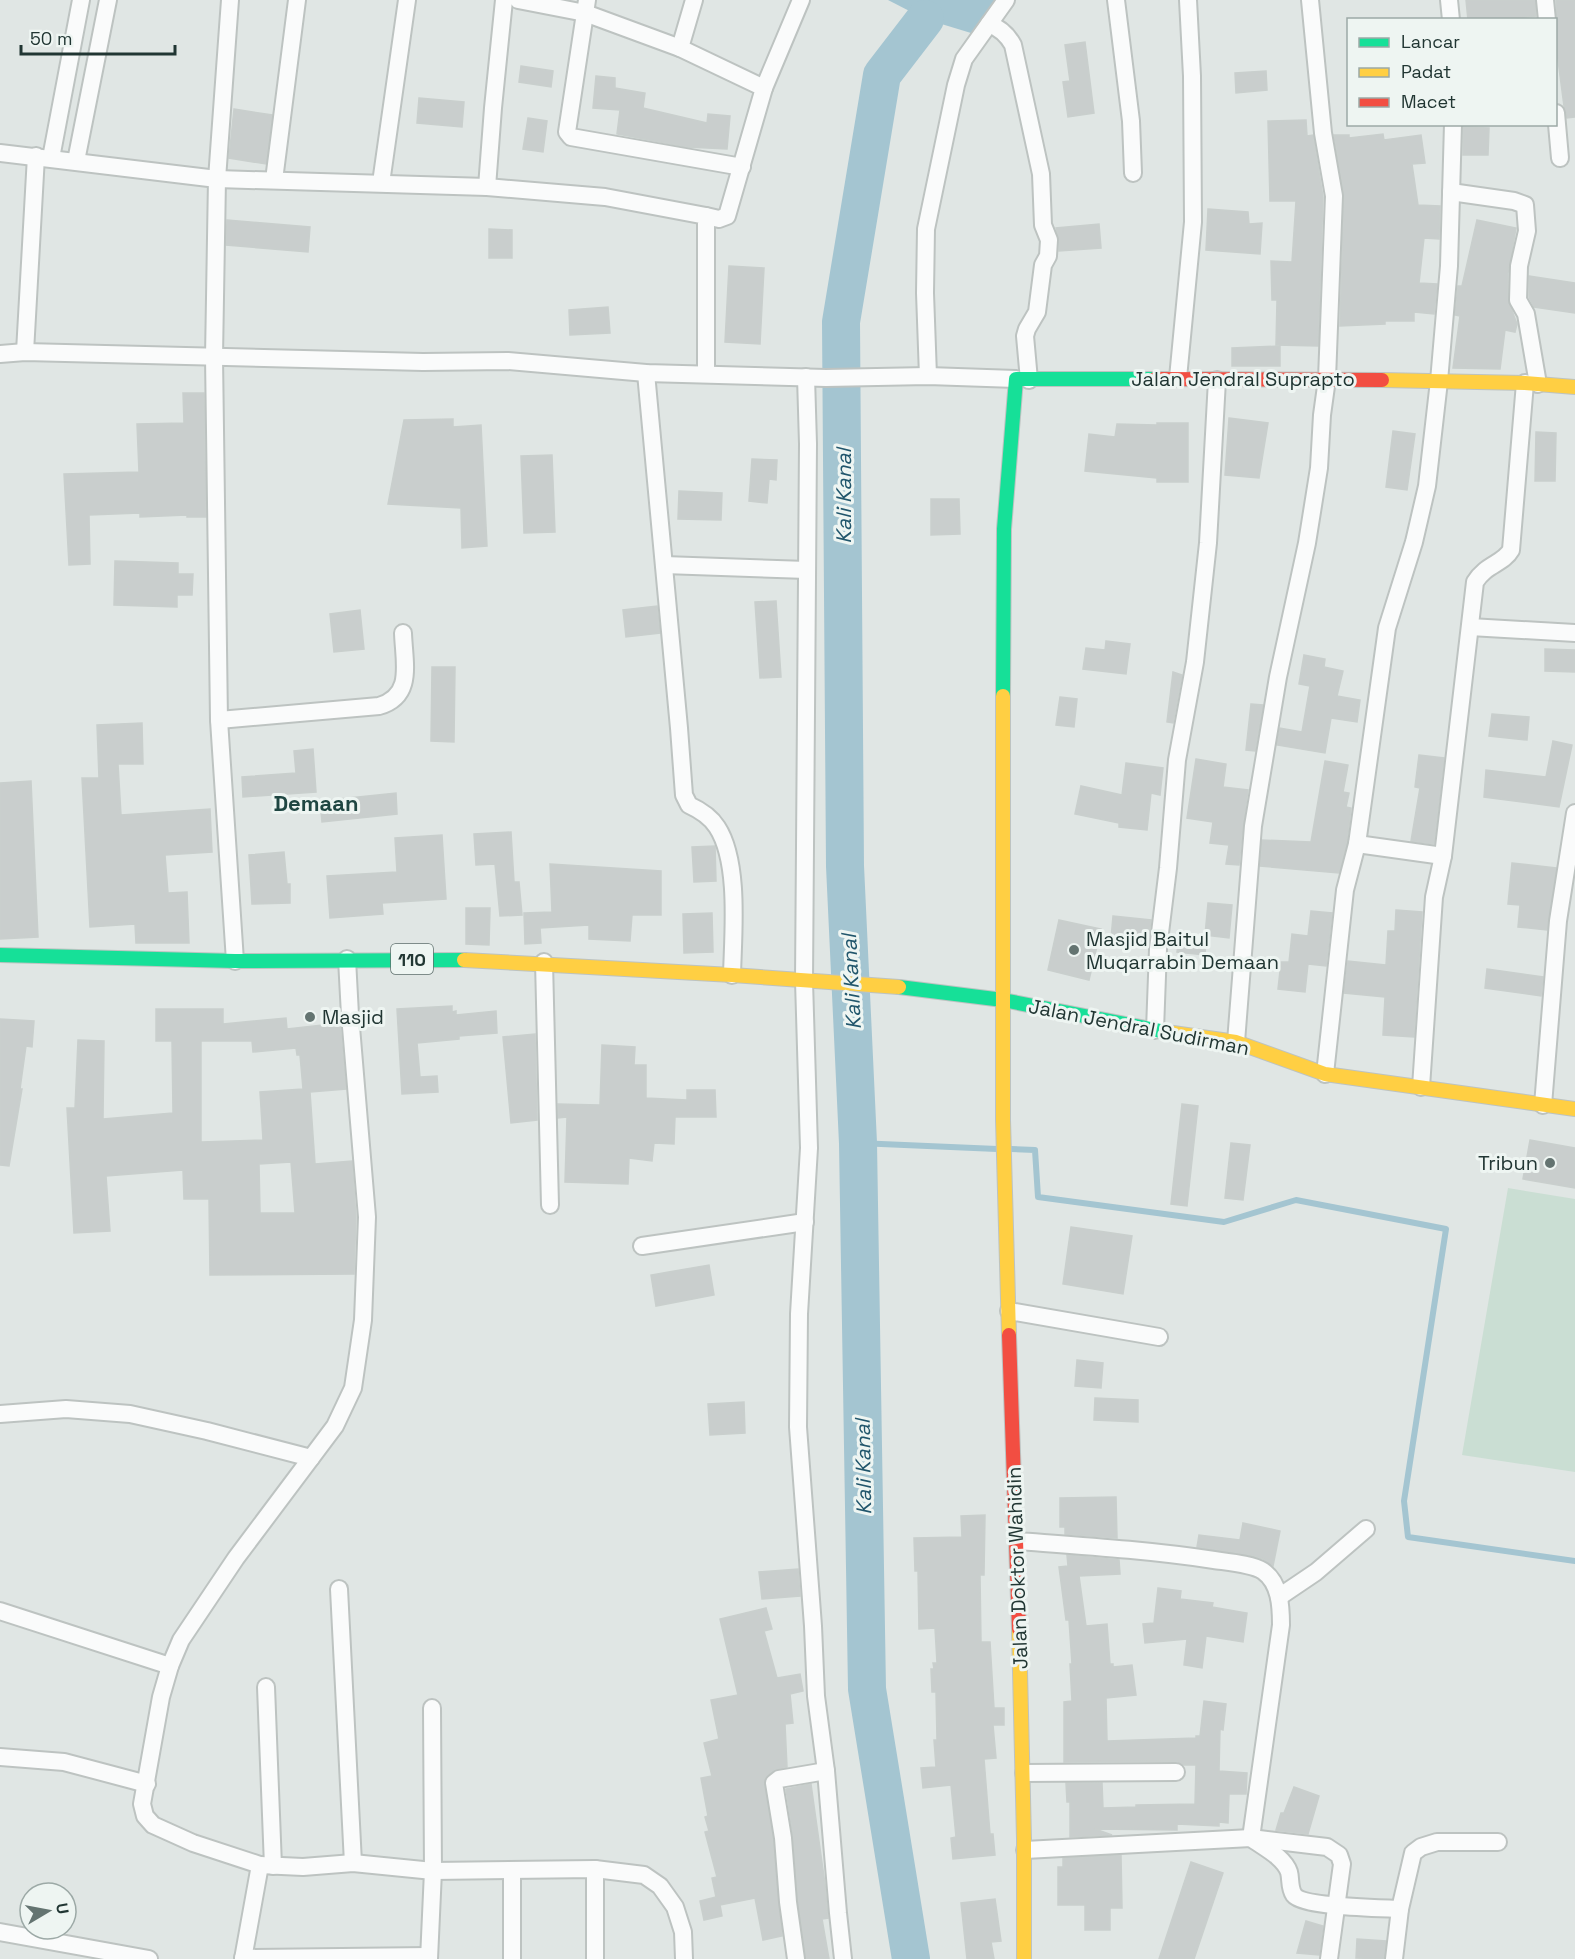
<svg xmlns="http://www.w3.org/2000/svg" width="1575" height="1959" viewBox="0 0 1575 1959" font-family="'Space Grotesk',sans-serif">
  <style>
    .green { fill: #caded3 }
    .water { fill: #a4c5d1 }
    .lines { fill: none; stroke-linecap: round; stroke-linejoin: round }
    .stream { stroke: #a4c5d1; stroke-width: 6 }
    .river { stroke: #a4c5d1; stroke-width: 38 }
    .building { fill: #c9cecd; stroke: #c9cfcd; stroke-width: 1.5; fill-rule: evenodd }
    .street-casing { stroke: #bdc3c1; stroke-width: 20 }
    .fast-casing { stroke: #bdc3c1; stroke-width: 16 }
    .slow-casing { stroke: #bdc3c1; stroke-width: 16 }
    .jam-casing { stroke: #bdc3c1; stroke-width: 16 }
    .street { stroke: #fafbfb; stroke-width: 16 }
    .fast { stroke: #16e098; stroke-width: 14 }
    .slow { stroke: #ffcf43; stroke-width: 14 }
    .jam { stroke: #f24e42; stroke-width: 14 }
    .poi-dot { fill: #647471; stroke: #eef5f2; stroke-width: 2 }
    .labels { text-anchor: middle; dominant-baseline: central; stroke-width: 6; stroke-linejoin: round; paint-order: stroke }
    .shield { fill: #eef5f2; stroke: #5e6f6c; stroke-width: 1.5 }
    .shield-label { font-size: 18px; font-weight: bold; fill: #213633 }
    .street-label { font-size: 20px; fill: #213633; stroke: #eef5f2 }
    .poi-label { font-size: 20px; fill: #213633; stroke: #eef5f2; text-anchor: start }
    .water-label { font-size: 21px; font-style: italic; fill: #21566c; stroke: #eef5f2 }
    .quarter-label { font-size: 22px; font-weight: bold; fill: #1f4642; stroke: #eef5f2 }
  </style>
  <rect width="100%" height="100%" fill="#e0e6e4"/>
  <!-- green -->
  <path class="green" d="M1508,1188l67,11v273l-113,-17z"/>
  <!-- water -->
  <path class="water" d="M888,0h110l-27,33 -46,-14z"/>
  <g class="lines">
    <!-- stream -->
    <g class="stream">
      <path d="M858,1143l139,6"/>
      <path d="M1011,1149l24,1 3,47 186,25 72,-22 150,29 -42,272 4,36 167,24"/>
    </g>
    <!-- river -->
    <path class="river" d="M911,1959l-44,-270 -9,-546 -13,-277 -4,-544 41,-247 43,-56"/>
  </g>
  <!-- building -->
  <g class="building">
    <path d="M1466,0h69l1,16 -39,4h-29z"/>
    <path d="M1556,0h19v117l-8,1 -3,-12 -8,-61 1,-26z"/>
    <path d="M1085,42l9,71 -26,4 -5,-35 7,-1 -5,-36z"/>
    <path d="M521,66l32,5 -2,16 -32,-5z"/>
    <path d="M1266,71l1,19 -31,3 -1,-20z"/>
    <path d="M596,76l19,2v10l30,5 -2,15 64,15 1,-9 22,2 -3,33 -40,-2 -70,-13 3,-24 -27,-2z"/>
    <path d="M419,98l45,4 -2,25 -45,-4z"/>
    <path d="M234,109l38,6 -6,49 -37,-6z"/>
    <path d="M528,118l19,3 -4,31 -20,-3z"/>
    <path d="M1306,120l1,16 6,-1 10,62 -5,149 -42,-1 1,-45h-5l-1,-39 21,1 4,-61h-26l-2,-80z"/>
    <path d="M1463,127l26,1 -1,27h-25z"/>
    <path d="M1383,134l1,6 37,-5 4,28 -13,1 6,41 22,1 -1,33 -15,-1 -5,45 18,1 -3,30 -20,-2v9h-29v3l-45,2 4,-130 -10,-61h15v3z"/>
    <path d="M1208,209l40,3 1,12 13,-1 -2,31 -54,-4z"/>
    <path d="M227,220l83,7 -2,25 -82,-7z"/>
    <path d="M1477,220l39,8 -8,45v27l9,24 -2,8 -10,-2 -5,39 -47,-1 7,-52 -5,-1 3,-29h4z"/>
    <path d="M1099,224l2,24 -42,3v-11l-3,-12z"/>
    <path d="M489,229l23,1v28h-23z"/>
    <path d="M729,266l35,2 -4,76 -35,-2z"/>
    <path d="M1529,276l46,7v30l-41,-6 -5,-10z"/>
    <path d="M608,307l2,26 -40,2 -1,-25z"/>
    <path d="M1280,346v20h-48v-18z"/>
    <path d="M183,393h21l2,124h-19v-2l-47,2v-4l-51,2 1,49 -21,1 -5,-91 75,-2 -2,-48 47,-1z"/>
    <path d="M1229,418l39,5 -9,55 -34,-3z"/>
    <path d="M453,419v8l28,-2 6,121 -25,2 -1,-40 -73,-4 16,-84z"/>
    <path d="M1157,423h31v59h-31v-4l-72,-7 4,-37 26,3 2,-13 40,1z"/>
    <path d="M1393,431l22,3 -8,56 -21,-3z"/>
    <path d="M1536,432l20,1 -1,48h-20z"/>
    <path d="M552,455l3,77 -31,1 -3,-77z"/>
    <path d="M752,459l25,1 -1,20 -7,-1 -2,24 -18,-2z"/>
    <path d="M679,491l43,2 -1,27 -43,-1z"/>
    <path d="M931,499h28l1,35 -29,1z"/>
    <path d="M115,561l63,2v11h15l-1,21h-15v12l-63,-2z"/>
    <path d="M776,601l5,76 -21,1 -5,-76z"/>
    <path d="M657,606l3,27 -34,4 -3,-27z"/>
    <path d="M360,610l4,39 -30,3 -4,-38z"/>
    <path d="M1106,641l24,3 -4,30 -43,-5 3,-21 19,2z"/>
    <path d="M1545,649l30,1v22l-30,-1z"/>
    <path d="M1304,655l21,4 -1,8 19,4 -6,25 23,4 -3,22 -26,-4 -6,35 -48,-8 3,-17 22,4 8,-46 -11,-2z"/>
    <path d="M432,667h23l-1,75 -23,-1z"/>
    <path d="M1173,672l9,3 -9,48 -6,-1z"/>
    <path d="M1060,697l17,2 -3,28 -18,-2z"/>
    <path d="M1251,704l12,1 -8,46 -9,-1z"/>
    <path d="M1492,714l37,3 -2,23 -38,-4z"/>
    <path d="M142,723l1,41h-25l3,51 89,-6 2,43 -47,3 3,38 19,-1 2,51h-53l-1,-19 -45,3 -8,-149h17l-2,-53z"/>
    <path d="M1553,741l19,4 -13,62 -75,-10 2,-27 60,7z"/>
    <path d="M313,749l3,43 -73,5 -1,-20 54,-4 -2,-22z"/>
    <path d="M1419,755l25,3 -10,86 -23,-3 9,-53 -5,-1z"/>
    <path d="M1196,759l30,5 -3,23 25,3 -5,35 -4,40 -13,-1 3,-19 -19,-2 3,-21 -26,-4z"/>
    <path d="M1325,761l23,4 -5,27 6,1 -3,14 5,1 -4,34 -8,31 -79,-7 2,-26 49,2z"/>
    <path d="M1126,763l37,5 -3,27 -9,-2 -4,37 -28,-3v-4l-44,-9 6,-28 41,9z"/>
    <path d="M31,781l7,156 -38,2v-156z"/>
    <path d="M396,793l1,21 -75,8 -2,-21z"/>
    <path d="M511,832l3,50h5l3,33 -22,1 -5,-52 -19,1 -2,-31z"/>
    <path d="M442,835l4,64 -64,4 1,11 -53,4 -3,-42 70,-4 -2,-34z"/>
    <path d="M715,846l1,35 -22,1 -2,-35z"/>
    <path d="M284,852l3,32h3v19l-38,1 -3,-49z"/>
    <path d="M1512,863l44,5 -9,62 -29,-3 2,-22 -12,-1z"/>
    <path d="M550,864l111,7v44h-29l-2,26 -41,-2v-14l-49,3 1,15 -16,1 -1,-31 28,-1z"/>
    <path d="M1208,903l24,2 -3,33 -24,-3z"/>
    <path d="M466,908h24l-1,37 -23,-1z"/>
    <path d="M1396,910l26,2 -8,125 -31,-2 2,-38 -41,-4 4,-32 38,4 2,-34h7z"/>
    <path d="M1311,911l21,2 -6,53 -18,-2 -3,28 -27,-3 3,-27h8l3,-28 16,2z"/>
    <path d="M712,913l1,39 -29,1 -1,-39z"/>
    <path d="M1113,916l38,4 -3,22 -37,-3z"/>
    <path d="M1059,920l42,9 -12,51 -41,-10z"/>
    <path d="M1179,936l27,2 -1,17 -28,-3z"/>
    <path d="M1487,969l56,8 -2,19 -56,-8z"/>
    <path d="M452,1006v6l4,-1v4l40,-4 1,22 -38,3v3l-42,4 3,34 17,-1 1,16 -36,2 -5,-85z"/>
    <path d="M156,1009h67v15l63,-6 1,11 53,-6 6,66 -36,3 5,72 37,-3 4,56 -2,57 -144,1 -1,-76h-25l-1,-29 -77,6 4,55 -36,2 -7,-125h8l3,-68 26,1 -1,78 70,-6 -1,-72h-16zM201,1041h51l1,11 43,-4 1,7h3l3,34 -43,3 3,48 -62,2zM291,1162l4,51h-35l-1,-49z"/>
    <path d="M0,1019l34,2 -2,26 -6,-1 -6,43h2l-13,77 -9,-1z"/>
    <path d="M535,1034l2,86 -26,3 -8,-86z"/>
    <path d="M602,1045l33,2 -1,18h12v33l41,2v-10h28l1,27h-41l-1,27 -20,-1 -2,18 -23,-3 -1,26 -63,-2 2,-65 -9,1v-14l42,1z"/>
    <path d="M1182,1104l16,2 -11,100 -16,-2z"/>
    <path d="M1530,1140l45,8v40l-52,-9z"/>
    <path d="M1231,1143l19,2 -7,55 -18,-2z"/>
    <path d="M1071,1227l61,9 -9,58 -60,-10z"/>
    <path d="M709,1265l5,30 -58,11 -5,-31z"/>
    <path d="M1077,1360l26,3 -2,25 -26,-2z"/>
    <path d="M1095,1398l43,2v22l-44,-2z"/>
    <path d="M744,1402l1,31 -35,2 -2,-31z"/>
    <path d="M1116,1497l1,41 -52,-4v-7h-5v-29z"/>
    <path d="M985,1515l-1,60h-4l1,67h9l4,66h10v17h-11l3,33 -12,1 6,75h3l2,21 -42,4 -2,-21 5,-1 -5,-52 -28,3 -2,-20 15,-1 -2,-27h3l-1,-48h-4l-1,-23h3l-1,-6h4l-2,-35 -16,1 -1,-58h-3l-1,-33 48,-1 -1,-21z"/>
    <path d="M1243,1523l37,8 -7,35 -10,-7 -14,-4 -52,-8 2,-12 41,5z"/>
    <path d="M1067,1555l52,5 1,14 -41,2 7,50 21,-2 3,40h3v3l19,-2 4,30 -30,3 1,43 89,-3v-2h4l4,-35 22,3 -3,26 -3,-1 -1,42 28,2 -1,21h-17l-1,29 -9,-1v4l-42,-2v6l-82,-1 17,6 -42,2v-35h-3l-1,-19h36l1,25 33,-1v-2l59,-1 1,-39h-12l-8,-4 -112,1v-60l8,-1 -2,-37h2l-3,-44h-3l-7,-53 9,-1z"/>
    <path d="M798,1569l2,27 -38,3 -3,-27z"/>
    <path d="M1158,1588l23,3 -1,8 33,4 -1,4 35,6 -4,29 -37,-6 -4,32 -18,-3 3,-26 -42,4 -2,-19 11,-1z"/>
    <path d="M766,1608l6,21 -8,2 13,47 23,-4 3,17 -13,3 3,29 -8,1 2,43 -14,4 -9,9 9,59 9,97 -19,4 -8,-42 -35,7 2,11 -18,4 -4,-19 16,-4 -4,-19 5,-1 -12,-45 4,-1 -4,-14 3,-1 -7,-38 11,-2 -8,-33 15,-4 -8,-39 27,-5 -18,-76z"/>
    <path d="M811,1784l14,100 3,34 -6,1 7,40h-23l-8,-58 -5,-65 -7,-47z"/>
    <path d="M1294,1787l25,9 -11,38 -32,-4 5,-17h3z"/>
    <path d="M1121,1855l1,53h-12v22h-25v-25h-27v-38h5v-9z"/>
    <path d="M1191,1862l32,11 -29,86h-35z"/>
    <path d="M995,1899l6,42 -10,1 3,17h-27l-6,-56z"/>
    <path d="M1306,1921l17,5 -4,29 -22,-2z"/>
    <path d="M1357,1939l29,2 -2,18 -28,-1z"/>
  </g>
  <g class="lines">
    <!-- street casing -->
    <g class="street-casing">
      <g id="street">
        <path d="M230,0l-13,179 -3,178 5,363 16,241"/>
        <path d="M518,0l67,13 95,35"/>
        <path d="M587,0l-20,132 4,5 171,30"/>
        <path d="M694,0l-14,48 84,40 -37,128 -8,3 -13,-3"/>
        <path d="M1116,0l15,121 2,52"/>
        <path d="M1449,0l2,20"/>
        <path d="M1545,0l2,20"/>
        <path d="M989,24c11,4 18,10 24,21l28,129 2,51 6,15 -1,16 -5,9 -6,47 -10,17 -2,7 4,44"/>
        <path d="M764,88l37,-88"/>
        <path d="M1556,113l4,45"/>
        <path d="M0,153l217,26 270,8 118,10 101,19v158"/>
        <path d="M51,158l30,-158"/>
        <path d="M76,161l32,-161"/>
        <path d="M274,180l23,-180"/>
        <path d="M381,183l26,-183"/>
        <path d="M487,187l6,-79 11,-108"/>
        <path d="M1451,192l63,9 11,4 2,26 -8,35 -1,34 8,14 12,70"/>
        <path d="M25,352l11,-196"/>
        <path d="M0,354l25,-2 398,10 85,-1 138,12 180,5 102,-2 88,3"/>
        <path d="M646,373l33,355 5,67 5,10c11,5 21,11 28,22 23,35 16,107 15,148"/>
        <path d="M928,376l-3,-83 1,-64 30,-144 8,-26 42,-59"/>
        <path d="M806,377l2,67 -4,537 5,167 -10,166 -1,113 15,199 3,70 10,75 12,142 5,46"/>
        <path d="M1178,378l15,-156 -1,-146 -4,-76"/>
        <path d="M664,565l143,5"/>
        <path d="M1470,627l105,6"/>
        <path d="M219,720l160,-14c35,-10 25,-43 24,-73"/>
        <path d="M1357,844l86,12"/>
        <path d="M544,962l6,243"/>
        <path d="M1155,1030l3,-81 10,-81 9,-108 18,-98 13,-119 9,-163"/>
        <path d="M1236,1042l17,-216 25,-149 29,-134 12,-75 3,-53 5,-36 7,-183 -11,-63 -13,-133"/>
        <path d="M1325,1074l20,-184 12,-46 30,-216 27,-86 13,-56 12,-105 10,-115 4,-142"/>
        <path d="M1421,1087l13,-190 9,-41 32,-274c11,-18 28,-18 36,-32l14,-167"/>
        <path d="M1543,1105l15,-184 17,-108"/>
        <path d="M642,1246l163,-24"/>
        <path d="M1009,1311l150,26"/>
        <path d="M0,1414l66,-5 64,5 77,17 104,27"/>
        <path d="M1017,1541c66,5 131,9 197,19 13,2 38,4 49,11 17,12 18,35 18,54l-30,213c12,9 33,19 38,34 2,7 0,16 5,23 9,12 88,13 106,14"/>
        <path d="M339,1589l14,274"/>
        <path d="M1279,1597l37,-25 50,-43"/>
        <path d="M0,1611l170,55"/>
        <path d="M266,1687l7,179"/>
        <path d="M0,1757l64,5 83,22"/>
        <path d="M1024,1773l152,-1"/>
        <path d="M1025,1850l226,-12 76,9 12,8 3,9 -13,95"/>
        <path d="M260,1865l43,2 50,-4 80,8 162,-2 49,6 16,11 15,21 8,25 1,27"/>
        <path d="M512,1870v89"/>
        <path d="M0,1932l149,27"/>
        <path d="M243,1958l186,-2"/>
        <path d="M243,1959l17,-94 -67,-22 -40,-18 -8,-9 -3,-12 19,-107 9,-31 11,-26 55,-82 99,-132 18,-38 10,-68 4,-103 -17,-202 -3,-56"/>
        <path d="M429,1959l4,-88 -1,-163"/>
        <path d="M595,1959v-90"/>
        <path d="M796,1959l-8,-57 -5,-64 -9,-55 5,-4 47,-8"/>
        <path d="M1394,1959l6,-50 13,-56 8,-6 16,-5h61"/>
      </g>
    </g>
    <!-- fast casing -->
    <g class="fast-casing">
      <g id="fast">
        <path d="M1003,696l1,-167 12,-150h139"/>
        <path d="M0,955l235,6 229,-1"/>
        <path d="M899,987l104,13 163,32"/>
      </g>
    </g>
    <!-- slow casing -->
    <g class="slow-casing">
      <g id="slow">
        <path d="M1382,380l143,3 50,4"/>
        <path d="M1003,696v304"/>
        <path d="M464,960l268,15 167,12"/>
        <path d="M1003,1000v120l6,215"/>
        <path d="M1166,1032l70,10 89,32 250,35"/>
        <path d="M1019,1629l5,210v120"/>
      </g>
    </g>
    <!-- jam casing -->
    <g class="jam-casing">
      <g id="jam">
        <path d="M1155,379l227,1"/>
        <path d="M1009,1335l10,294"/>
      </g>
    </g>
    <!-- street -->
    <use href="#street" class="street"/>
    <!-- fast -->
    <use href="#fast" class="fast"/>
    <!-- slow -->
    <use href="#slow" class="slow"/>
    <!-- jam -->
    <use href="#jam" class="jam"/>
  </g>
  <!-- markers -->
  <g class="poi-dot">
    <circle cx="1074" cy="950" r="6"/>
    <circle cx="310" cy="1017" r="6"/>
    <circle cx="1550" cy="1163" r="6"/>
  </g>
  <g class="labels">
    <!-- shield labels -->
    <rect class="shield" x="391" y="944" width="42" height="30" rx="4.5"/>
    <g class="shield-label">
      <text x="412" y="959">110</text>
    </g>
    <!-- street labels -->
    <g class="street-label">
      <text x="1243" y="379">Jalan Jendral Suprapto</text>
      <text transform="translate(1139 1027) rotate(11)">Jalan Jendral Sudirman</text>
      <text transform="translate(1017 1568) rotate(-92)">Jalan Doktor Wahidin</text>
    </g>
    <!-- poi labels -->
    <g class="poi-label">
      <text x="1086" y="939">Masjid Baitul<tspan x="1086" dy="23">Muqarrabin Demaan</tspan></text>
      <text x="322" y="1017">Masjid</text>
      <text x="1538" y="1163" text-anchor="end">Tribun</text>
    </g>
    <!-- water labels -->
    <g class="water-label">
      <text transform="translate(843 496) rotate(-90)">Kali Kanal</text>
      <text transform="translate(851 982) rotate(-93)">Kali Kanal</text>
      <text transform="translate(863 1467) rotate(-91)">Kali Kanal</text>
    </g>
    <!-- quarter labels -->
    <g class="quarter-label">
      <text x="316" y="803">Demaan</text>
    </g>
  </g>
  <!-- legend -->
  <rect x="1347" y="18" width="210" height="108" fill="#eef5f2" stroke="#9ca9a6" stroke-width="1.5"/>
  <rect x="1359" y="38" width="30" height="9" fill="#16e098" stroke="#9ca9a6" stroke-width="1.5"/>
  <text x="1401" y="48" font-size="18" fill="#213633">Lancar</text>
  <rect x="1359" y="68" width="30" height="9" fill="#ffcf43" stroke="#9ca9a6" stroke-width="1.5"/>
  <text x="1401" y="78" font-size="18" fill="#213633">Padat</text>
  <rect x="1359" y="98" width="30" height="9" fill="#f24e42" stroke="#9ca9a6" stroke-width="1.5"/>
  <text x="1401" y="108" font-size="18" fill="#213633">Macet</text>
  <!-- north arrow -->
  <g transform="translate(48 1911) rotate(80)"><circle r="28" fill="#eef5f2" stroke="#9ca9a6" stroke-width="1.5"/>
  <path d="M0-4.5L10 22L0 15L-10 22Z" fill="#647471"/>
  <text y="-9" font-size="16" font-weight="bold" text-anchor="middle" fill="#213633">U</text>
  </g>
  <!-- scale -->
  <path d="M21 45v9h154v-9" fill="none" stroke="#213633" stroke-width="3"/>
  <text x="30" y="45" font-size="18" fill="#213633" stroke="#eef5f2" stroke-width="4.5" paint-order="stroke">50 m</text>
</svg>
